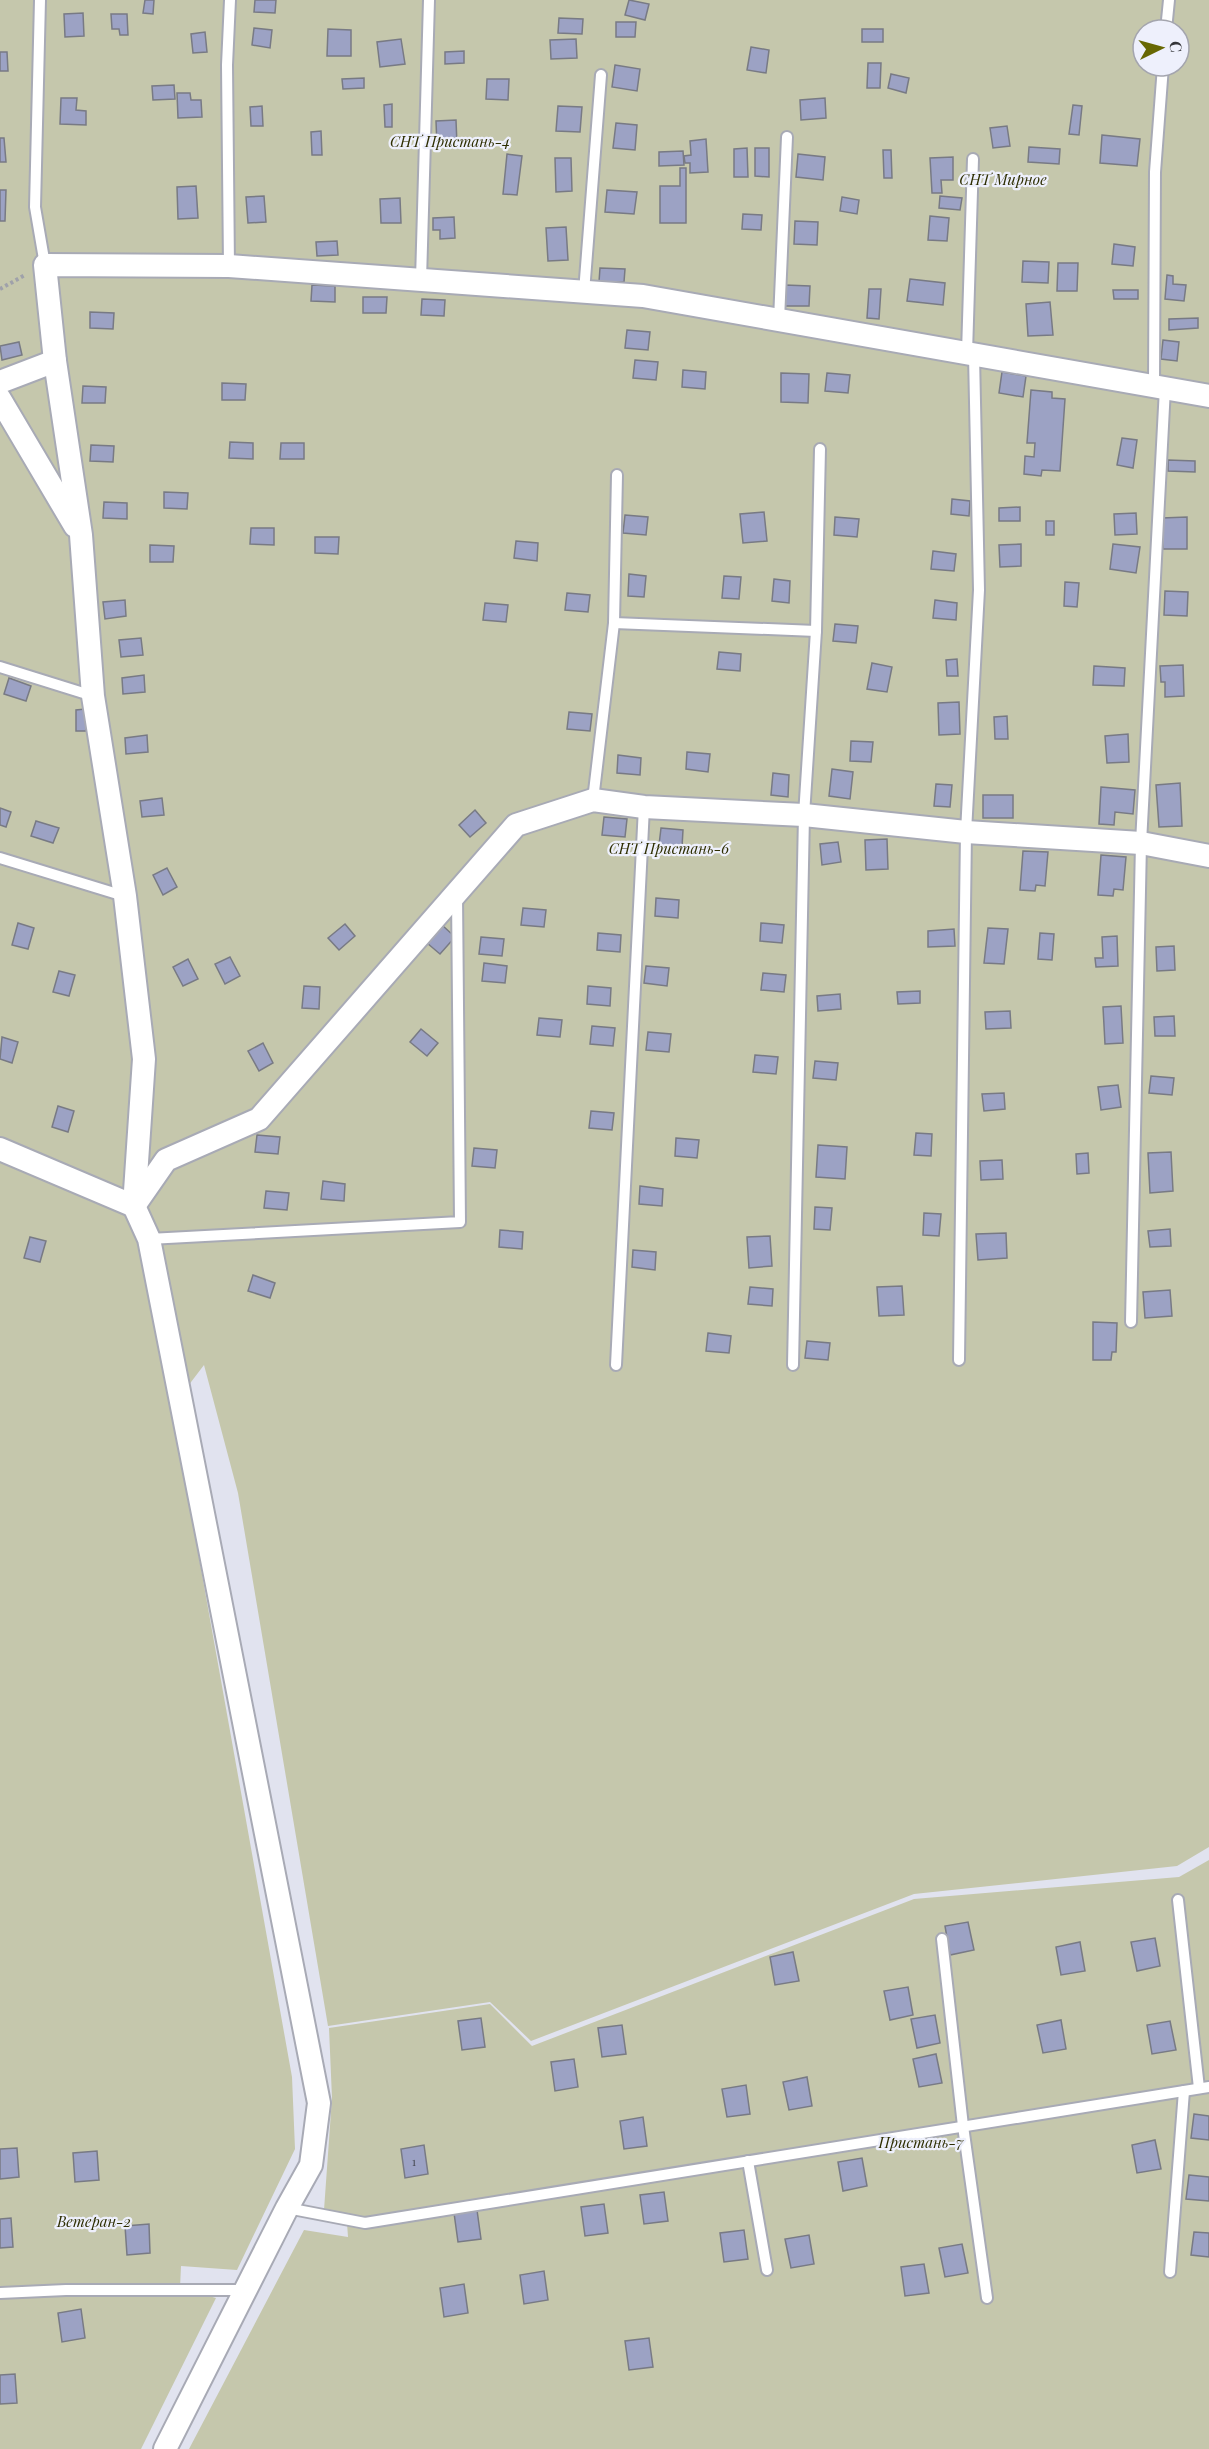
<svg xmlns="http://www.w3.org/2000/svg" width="1209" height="2449" viewBox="0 0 1209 2449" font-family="'Playfair Display',serif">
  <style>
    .green { fill: #c5c7ac; fill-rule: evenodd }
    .building { fill: #9ca2c4; stroke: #787a84; stroke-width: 1.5 }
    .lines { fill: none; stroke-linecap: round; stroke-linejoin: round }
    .service-casing { stroke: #a8aab5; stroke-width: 14 }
    .minor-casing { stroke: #a8aab5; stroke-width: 26 }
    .path { stroke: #9fa1aa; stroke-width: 4; stroke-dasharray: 3 3; stroke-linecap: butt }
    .service { stroke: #fff; stroke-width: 10 }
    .minor { stroke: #fff; stroke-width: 22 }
    .labels { text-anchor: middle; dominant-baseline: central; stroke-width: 4.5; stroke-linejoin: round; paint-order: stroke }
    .number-label { font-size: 12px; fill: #4e505c }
    .park-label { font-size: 15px; font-style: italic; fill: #2d2d00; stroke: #eef0fc }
  </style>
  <rect width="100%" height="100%" fill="#e1e3ef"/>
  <!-- green -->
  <g class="green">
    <path d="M0,0h1209v1847l-32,19 -263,28 -383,147 -41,-39 -162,24 -90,-533 -34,-128 -32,42 120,670 3,72 -58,121 -56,-4 -1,22 36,10 -75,151h-141zM1143,30h36v36h-36z"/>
    <path d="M1209,1860v589h-1020l115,-219 44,7 -1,-14 -23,-13 8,-112 -3,-70 161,-24 42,42 382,-147 265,-22z"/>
  </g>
  <!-- building -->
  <g class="building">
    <path d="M145,0h9l-1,14 -10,-1z"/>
    <path d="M255,0h21l-1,13 -21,-1z"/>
    <path d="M629,0l20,4 -4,16 -20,-5z"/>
    <path d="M83,13l1,23 -19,1 -1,-23z"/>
    <path d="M111,14h16l1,21h-8l-1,-6h-7z"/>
    <path d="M559,18l24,1 -1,15 -24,-1z"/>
    <path d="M616,22h20l-1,15h-19z"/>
    <path d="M254,28l18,2 -2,18 -18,-3z"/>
    <path d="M328,29l23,1v26h-24z"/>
    <rect x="862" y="29" width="21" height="13"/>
    <path d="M205,32l2,20 -14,1 -2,-19z"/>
    <path d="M401,39l4,25 -25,3 -3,-25z"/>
    <path d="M576,39l1,19 -26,1 -1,-19z"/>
    <path d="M751,47l18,3 -3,23 -19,-3z"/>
    <path d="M464,51v12l-19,1v-12z"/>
    <path d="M0,52h7l1,19h-8z"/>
    <path d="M868,63h13l-1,25h-13z"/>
    <path d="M615,65l25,4 -3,22 -25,-4z"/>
    <path d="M891,74l18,4 -3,15 -18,-5z"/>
    <path d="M364,78v10l-21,1 -1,-10z"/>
    <path d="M487,79h22l-1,21 -22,-1z"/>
    <path d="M174,85l1,14 -22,1 -1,-14z"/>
    <path d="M177,93h13l1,7h10l1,17 -24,1z"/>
    <path d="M61,98h16l-1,12 10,1v14l-26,-1z"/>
    <path d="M825,98l1,20 -25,2 -1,-20z"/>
    <path d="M392,104v23h-7l-1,-22z"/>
    <path d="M1073,105l9,1 -3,29 -10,-1z"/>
    <path d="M262,106l1,20h-12l-1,-19z"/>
    <path d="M558,106l24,1 -2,25 -24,-1z"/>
    <path d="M456,120l1,25 -20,1 -1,-25z"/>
    <path d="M616,123l21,2 -2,25 -22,-2z"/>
    <path d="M1007,126l3,20 -17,2 -3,-20z"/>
    <path d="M321,131l1,24h-10l-1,-23z"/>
    <path d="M1102,135l38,4 -3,27 -37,-3z"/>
    <path d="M0,138h4l2,24h-6z"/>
    <path d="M706,139l2,33 -18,1v-10h-5l-1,-7 7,-1 -1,-14z"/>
    <path d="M1029,147l31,2 -1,15 -31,-2z"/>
    <path d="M747,148l1,29h-14v-28z"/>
    <path d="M755,148h14v29l-14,-1z"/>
    <path d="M883,150h8l1,28h-8z"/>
    <path d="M683,151l1,14 -25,1v-14z"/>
    <path d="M507,154l15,2 -5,39 -14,-1z"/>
    <path d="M798,154l27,3 -2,23 -27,-3z"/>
    <path d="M953,157v23h-12l1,13h-10l-2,-35z"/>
    <path d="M555,158h16l1,33 -16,1z"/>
    <path d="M680,168h6v55h-26v-37h20z"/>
    <path d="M196,186l2,32 -20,1 -1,-32z"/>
    <path d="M0,190h6l-1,31h-5z"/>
    <path d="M607,190l30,2 -3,22 -29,-2z"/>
    <path d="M264,196l2,26 -18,1 -2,-26z"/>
    <path d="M940,196l22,2 -2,12 -21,-2z"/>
    <path d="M842,197l17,3 -2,14 -17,-3z"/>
    <path d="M400,198l1,25h-20l-1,-24z"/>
    <path d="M743,214l19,1 -1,15 -19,-1z"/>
    <path d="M930,216l19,2 -2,23 -19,-1z"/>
    <path d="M454,217l1,21 -15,1v-9h-7v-12z"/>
    <path d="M795,221l23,1 -1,23 -23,-1z"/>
    <path d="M566,227l2,33 -20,1 -2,-33z"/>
    <path d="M337,241l1,14 -21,1 -1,-14z"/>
    <path d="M1114,244l21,3 -2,19 -21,-2z"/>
    <path d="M1023,261l26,1 -1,21 -26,-1z"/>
    <path d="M1058,263h20l-1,28h-20z"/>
    <path d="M600,268l25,1 -1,13h-25z"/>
    <path d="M1167,275l6,1v8l13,1 -2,16 -19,-2z"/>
    <path d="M910,279l35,4 -2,22 -36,-4z"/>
    <path d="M312,285l23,1v16l-24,-1z"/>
    <path d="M785,285l25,1 -1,20h-24z"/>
    <path d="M869,289h12l-2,30 -12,-1z"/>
    <path d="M1113,290h25v9h-24z"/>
    <path d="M363,297h24l-1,16h-23z"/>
    <path d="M422,299l23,1 -1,16 -23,-1z"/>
    <path d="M1050,302l3,33 -25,1 -2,-32z"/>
    <path d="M90,312l24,1 -1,16 -23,-1z"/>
    <path d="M1198,318v10l-29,2v-11z"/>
    <path d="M627,330l23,2 -2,18 -23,-2z"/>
    <path d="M1163,340l16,2 -2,19 -16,-2z"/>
    <path d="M19,342l3,13 -20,5 -2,-14z"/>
    <path d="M635,360l23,2 -2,18 -23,-2z"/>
    <path d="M683,370l23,2 -1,17 -23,-2z"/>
    <path d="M1002,372l24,4 -3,21 -24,-4z"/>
    <path d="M781,373l28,1 -1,29 -27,-1z"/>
    <path d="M827,373l23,2 -2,18 -23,-2z"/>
    <path d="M222,383l24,1 -1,16h-23z"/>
    <path d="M83,386l23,1 -1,16h-23z"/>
    <path d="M1031,390l21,2v6l13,1 -5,72 -18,-1 -1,6 -17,-2 1,-18 9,1 1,-14h-8z"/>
    <path d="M1122,438l15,2 -4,28 -16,-3z"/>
    <path d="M230,442l23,1v16l-24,-1z"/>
    <path d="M281,443h23v16h-24z"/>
    <path d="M91,445l23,1 -1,16 -23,-1z"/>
    <path d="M1168,460l27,1v11l-27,-1z"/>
    <path d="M164,492l24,1 -1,16 -23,-1z"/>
    <path d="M952,499l18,2 -1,15 -18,-2z"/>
    <path d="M104,502l23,1v16l-24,-1z"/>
    <path d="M1020,507v14h-21v-13z"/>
    <path d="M764,512l3,29 -24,2 -3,-29z"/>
    <path d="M1136,513l1,21 -22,1 -1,-21z"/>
    <path d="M625,515l23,2 -2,18 -23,-2z"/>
    <path d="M835,517l24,2 -2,18 -23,-2z"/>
    <path d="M1187,517v32h-24l-1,-31z"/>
    <rect x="1046" y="521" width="8" height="14"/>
    <path d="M251,528h23v17l-24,-1z"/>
    <path d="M315,537h24l-1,17 -23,-1z"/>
    <path d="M516,541l22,2 -1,18 -23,-3z"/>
    <path d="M1021,544v22l-21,1 -1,-22z"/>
    <path d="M1113,544l27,3 -4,26 -26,-4z"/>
    <path d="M150,545l24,1 -1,16h-23z"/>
    <path d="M933,551l23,3 -2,17 -23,-2z"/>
    <path d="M629,574l17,2 -2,21 -16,-1z"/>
    <path d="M724,576l17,1 -2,22 -17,-1z"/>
    <path d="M774,579l16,2 -1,22 -17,-2z"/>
    <path d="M1065,582l14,1 -2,24 -13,-1z"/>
    <path d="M1165,591l23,1 -1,24 -23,-1z"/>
    <path d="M567,593l23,2 -2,17 -23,-2z"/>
    <path d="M125,600l1,16 -21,3 -2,-17z"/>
    <path d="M935,600l22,3 -1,17 -23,-2z"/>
    <path d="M485,603l23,2 -2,17 -23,-2z"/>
    <path d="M835,624l23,2 -2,17 -23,-2z"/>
    <path d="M141,638l2,17 -22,2 -2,-17z"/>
    <path d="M719,652l22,2 -1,17 -23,-2z"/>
    <path d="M957,659l1,17h-11l-1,-16z"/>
    <path d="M872,663l20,4 -5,25 -20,-3z"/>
    <path d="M1183,665l1,31 -19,1v-15h-4l-1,-16z"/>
    <path d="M1094,666l31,2 -1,18 -31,-1z"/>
    <path d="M144,675l1,17 -22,2 -1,-16z"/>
    <path d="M9,678l22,8 -5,15 -22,-7z"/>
    <path d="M959,702l1,32 -21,1 -1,-32z"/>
    <path d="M85,709l1,22h-10v-21z"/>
    <path d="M569,712l23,2 -2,17 -23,-2z"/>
    <path d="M1007,716l1,23h-13l-1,-22z"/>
    <path d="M1128,734l1,28 -22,1 -2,-27z"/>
    <path d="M147,735l1,17 -22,2 -1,-16z"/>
    <path d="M851,741l22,1 -2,20 -21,-1z"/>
    <path d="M687,752l23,2 -2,18 -22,-3z"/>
    <path d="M618,755l23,3 -1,17 -23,-2z"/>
    <path d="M832,769l21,3 -3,27 -21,-3z"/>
    <path d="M773,773l16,2 -1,22 -17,-2z"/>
    <path d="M1180,783l2,43 -23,1 -3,-42z"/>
    <path d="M936,784l16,1 -2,22 -16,-1z"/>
    <path d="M1101,787l34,3 -2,24 -18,-2 -1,13 -15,-1z"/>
    <rect x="983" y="795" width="30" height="23"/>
    <path d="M162,798l2,17 -22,2 -2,-16z"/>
    <path d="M0,808l11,4 -5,15 -6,-2z"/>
    <path d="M475,810l11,13 -16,14 -11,-12z"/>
    <path d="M604,817l23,2 -2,18 -23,-2z"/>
    <path d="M36,821l23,7 -6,15 -22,-7z"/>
    <path d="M661,828l22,2 -1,17 -23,-2z"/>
    <path d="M887,839l1,30 -22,1 -1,-30z"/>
    <path d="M838,842l3,20 -19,3 -2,-21z"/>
    <path d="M1023,851l25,1 -3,34 -9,-1 -1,6 -15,-1z"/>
    <path d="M1101,855l25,2 -3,33 -9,-1 -1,7 -15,-1z"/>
    <path d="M167,868l10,19 -14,8 -10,-20z"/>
    <path d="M656,898l23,2 -1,18 -23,-2z"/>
    <path d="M523,908l23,2 -2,17 -23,-2z"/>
    <path d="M18,923l16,5 -6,21 -16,-4z"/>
    <path d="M761,923l23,2 -2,18 -22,-2z"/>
    <path d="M345,924l10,12 -16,14 -11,-12z"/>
    <path d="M442,925l13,12 -15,17 -13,-11z"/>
    <path d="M988,928l20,1 -4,35 -20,-1z"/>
    <path d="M954,929l1,17 -27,1v-16z"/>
    <path d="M598,933l23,2 -1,17 -23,-2z"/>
    <path d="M1040,933l14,1 -2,26 -14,-1z"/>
    <path d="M1117,936l1,30 -22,1 -1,-9h8l-1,-21z"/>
    <path d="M481,937l23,2 -2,17 -23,-2z"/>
    <path d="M1174,946l1,24 -18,1 -1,-24z"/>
    <path d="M230,957l10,19 -15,8 -10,-20z"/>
    <path d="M188,959l10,20 -15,7 -10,-19z"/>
    <path d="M484,963l23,3 -2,17 -23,-2z"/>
    <path d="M646,966l23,2 -2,18 -23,-3z"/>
    <path d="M59,971l16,4 -6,21 -16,-4z"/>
    <path d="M763,973l23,2 -2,17 -23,-2z"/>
    <path d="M304,986l16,1 -1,22 -17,-1z"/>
    <path d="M588,986l23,2 -1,18 -23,-2z"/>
    <path d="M920,991v12l-22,1 -1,-12z"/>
    <path d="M840,994l1,15 -23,2 -1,-15z"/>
    <path d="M1121,1006l2,37 -18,1 -2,-37z"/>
    <path d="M1010,1011l1,17 -25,1 -1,-17z"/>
    <path d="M1174,1016l1,20h-20l-1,-19z"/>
    <path d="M539,1018l23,2 -2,17 -23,-2z"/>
    <path d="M592,1026l23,2 -2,18 -23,-2z"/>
    <path d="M421,1029l17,14 -11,13 -17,-14z"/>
    <path d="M648,1032l23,2 -2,18 -23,-2z"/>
    <path d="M2,1037l16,5 -6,21 -12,-4z"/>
    <path d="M263,1043l10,20 -14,8 -11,-20z"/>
    <path d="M755,1055l23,2 -2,17 -23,-2z"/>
    <path d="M815,1061l23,2 -2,17 -23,-2z"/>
    <path d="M1151,1076l23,2 -2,17 -23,-2z"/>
    <path d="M1118,1085l3,22 -20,3 -3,-23z"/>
    <path d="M1004,1093l1,16 -21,2 -2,-17z"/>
    <path d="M58,1106l16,5 -6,21 -16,-5z"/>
    <path d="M591,1111l23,2 -2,17 -23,-2z"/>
    <path d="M916,1133l16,1 -1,22 -17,-1z"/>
    <path d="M257,1135l23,2 -2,17 -23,-2z"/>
    <path d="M676,1138l23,2 -2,18 -22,-2z"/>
    <path d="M818,1145l29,2 -2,32 -29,-2z"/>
    <path d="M474,1148l23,2 -2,18 -23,-2z"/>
    <path d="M1171,1152l2,39 -23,2 -2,-40z"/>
    <path d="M1088,1153l1,20 -12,1 -1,-20z"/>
    <path d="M1002,1160l1,19 -22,1 -1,-19z"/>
    <path d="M323,1181l22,3 -1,17 -23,-2z"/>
    <path d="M640,1186l23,3 -1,17 -23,-2z"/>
    <path d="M266,1191l23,2 -2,17 -23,-2z"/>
    <path d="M815,1207l17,1 -2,22 -16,-1z"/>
    <path d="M924,1213l17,1 -2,22 -16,-1z"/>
    <path d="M1170,1229l1,17 -21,1 -2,-16z"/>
    <path d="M500,1230l23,2 -1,17 -23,-2z"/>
    <path d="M1006,1233l1,25 -29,2 -2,-26z"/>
    <path d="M770,1236l2,30 -23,2 -2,-31z"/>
    <path d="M30,1237l16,4 -6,21 -16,-4z"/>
    <path d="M633,1250l23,2 -1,18 -23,-3z"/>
    <path d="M253,1275l22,8 -5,15 -22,-7z"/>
    <path d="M902,1286l2,29 -25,1 -2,-29z"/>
    <path d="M750,1287l23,2 -1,17 -24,-2z"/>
    <path d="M1170,1290l2,26 -27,2 -2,-26z"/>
    <path d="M1093,1322l24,1 -1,29h-4l-1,8h-18z"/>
    <path d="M708,1333l23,3 -2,17 -23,-2z"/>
    <path d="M807,1341l23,2 -2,17 -23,-2z"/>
    <path d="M968,1922l6,28 -24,5 -5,-29z"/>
    <path d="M1155,1938l5,28 -23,5 -6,-29z"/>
    <path d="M1080,1942l5,29 -24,4 -5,-28z"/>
    <path d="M793,1952l6,29 -24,4 -5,-28z"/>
    <path d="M908,1987l5,28 -23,5 -6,-29z"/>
    <path d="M935,2015l5,28 -23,5 -6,-29z"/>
    <path d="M481,2018l4,29 -23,3 -4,-29z"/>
    <path d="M1061,2020l5,29 -23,4 -6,-28z"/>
    <path d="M1170,2021l6,29 -24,4 -5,-29z"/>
    <path d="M622,2025l4,29 -24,3 -4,-29z"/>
    <path d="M936,2054l6,29 -23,4 -6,-28z"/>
    <path d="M574,2059l4,28 -23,4 -4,-29z"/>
    <path d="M807,2077l5,29 -23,4 -6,-28z"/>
    <path d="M746,2085l4,29 -23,3 -5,-28z"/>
    <path d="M1194,2114l15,2v24l-18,-2z"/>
    <path d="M643,2117l4,29 -23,3 -4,-28z"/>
    <path d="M1155,2140l6,29 -24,4 -5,-28z"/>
    <path d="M424,2145l4,29 -23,4 -4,-29z"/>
    <path d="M17,2148l2,29 -19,2v-30z"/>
    <path d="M97,2151l2,29 -24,2 -2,-29z"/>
    <path d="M862,2158l5,28 -24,5 -5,-29z"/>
    <path d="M1189,2175l20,2v24l-23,-2z"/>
    <path d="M664,2192l4,29 -24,3 -4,-29z"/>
    <path d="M604,2204l4,29 -23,3 -4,-29z"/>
    <path d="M477,2210l4,29 -23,3 -4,-29z"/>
    <path d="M11,2218l2,29 -13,1v-29z"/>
    <path d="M149,2224l1,29 -23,2 -2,-29z"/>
    <path d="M744,2230l4,29 -24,3 -4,-29z"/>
    <path d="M1194,2232l15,1v24l-18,-2z"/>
    <path d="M809,2235l5,29 -23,4 -6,-29z"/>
    <path d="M962,2244l6,29 -23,4 -6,-29z"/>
    <path d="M924,2264l5,29 -24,3 -4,-29z"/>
    <path d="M544,2271l4,29 -24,4 -4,-29z"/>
    <path d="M464,2284l4,29 -24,4 -4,-29z"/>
    <path d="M81,2309l4,29 -23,4 -4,-29z"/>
    <path d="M649,2338l4,29 -24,3 -4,-29z"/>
    <path d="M15,2374l2,29 -17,1v-29z"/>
  </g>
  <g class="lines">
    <!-- service casing -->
    <g class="service-casing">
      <g id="service">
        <path d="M40,0l-5,207 10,58"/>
        <path d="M1166,30l3,-30"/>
        <path d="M229,266l-2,-201 3,-65"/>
        <path d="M421,280l8,-280"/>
        <path d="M584,292l17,-217"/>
        <path d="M779,320l8,-183"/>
        <path d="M967,353l6,-194"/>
        <path d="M1154,386l1,-214 8,-106"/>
        <path d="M614,623l202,8"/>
        <path d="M0,667l93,29"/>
        <path d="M593,800l21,-177 3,-148"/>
        <path d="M0,858l124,38"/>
        <path d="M149,1239l311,-17 -3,-327"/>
        <path d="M1131,1322l10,-479 24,-455"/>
        <path d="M959,1360l7,-528 13,-242 -5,-235"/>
        <path d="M616,1365l28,-558"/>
        <path d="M793,1365l11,-550 12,-184 4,-182"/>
        <path d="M1178,1900l21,188"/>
        <path d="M942,1939l21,187 24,172"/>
        <path d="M748,2161l19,109"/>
        <path d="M287,2208l78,15 844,-136"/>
        <path d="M1170,2272l14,-181"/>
        <path d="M0,2293l66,-3h180"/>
      </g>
    </g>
    <!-- minor casing -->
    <g class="minor-casing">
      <g id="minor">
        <path d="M0,382l55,-21"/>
        <path d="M0,399l75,127"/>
        <path d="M0,1149l134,57 32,-46 93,-41 257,-294 77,-25 51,7 160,8 162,17 175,11 68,13"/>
        <path d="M165,2449l122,-241 24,-43 8,-62 -170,-864 -15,-33 10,-147 -19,-163 -32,-200 -12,-161 -26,-174 -10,-96 184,1 414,30 566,100"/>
      </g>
    </g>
    <!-- path -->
    <path class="path" d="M0,289l25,-14"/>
    <!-- service -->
    <use href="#service" class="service"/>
    <!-- minor -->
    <use href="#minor" class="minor"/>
  </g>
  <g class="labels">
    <!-- number labels -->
    <g class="number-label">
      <text x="414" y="2161">1</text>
    </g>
    <!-- park labels -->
    <g class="park-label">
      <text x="450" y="141">СНТ Пристань-4</text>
      <text x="1003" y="179">СНТ Мирное</text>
      <text x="669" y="848">СНТ Пристань-6</text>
      <text x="921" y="2142">Пристань-7</text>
      <text x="94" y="2221">Ветеран-2</text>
    </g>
  </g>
  <!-- north arrow -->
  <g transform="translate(1161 48) rotate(85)"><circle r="28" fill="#eef0fc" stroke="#a4a5ae" stroke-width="1.5"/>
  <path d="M0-4.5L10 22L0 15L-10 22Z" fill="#686803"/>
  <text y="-9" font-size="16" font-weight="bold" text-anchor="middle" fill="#343539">С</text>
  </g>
</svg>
